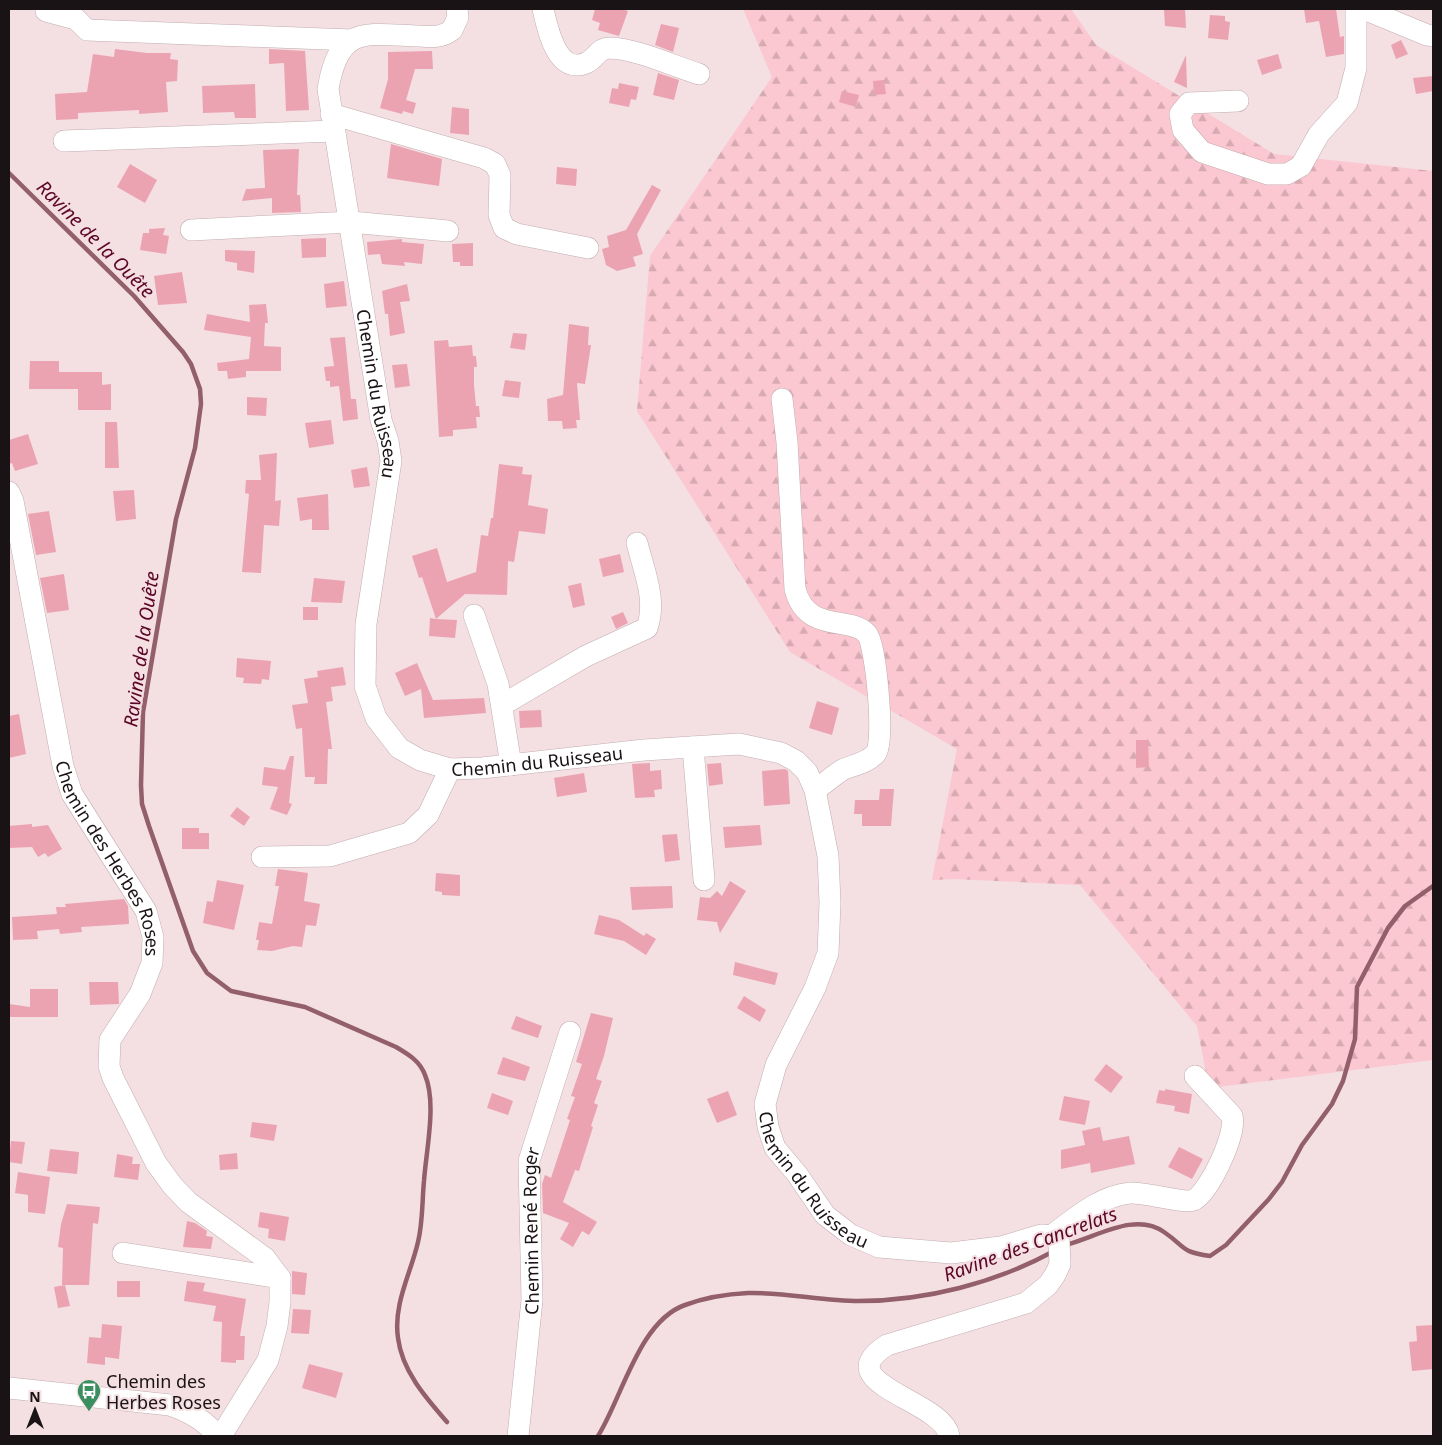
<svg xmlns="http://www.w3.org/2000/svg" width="1442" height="1445" viewBox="0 0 1442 1445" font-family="'Noto Sans',sans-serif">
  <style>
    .forest { fill: url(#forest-firs) }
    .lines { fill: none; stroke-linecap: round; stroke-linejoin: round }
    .stream { stroke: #925f6a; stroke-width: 4.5 }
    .building { fill: #eba3b1 }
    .minor-casing { stroke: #c1adb0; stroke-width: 22 }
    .minor { stroke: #fff; stroke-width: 21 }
    .labels { text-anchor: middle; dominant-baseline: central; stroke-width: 4; stroke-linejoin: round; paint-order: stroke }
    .street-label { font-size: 18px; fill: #1a1315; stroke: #f4dfe3 }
    .poi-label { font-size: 18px; fill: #1a1315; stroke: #f4dfe3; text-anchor: start }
    .water-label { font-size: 19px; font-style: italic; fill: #5c0627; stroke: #f4dfe3 }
  </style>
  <defs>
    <pattern id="forest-firs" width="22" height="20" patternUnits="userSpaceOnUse" patternTransform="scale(1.25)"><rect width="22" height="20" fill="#fbc7d0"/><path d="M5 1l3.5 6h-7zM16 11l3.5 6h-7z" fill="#d7aab2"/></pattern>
  </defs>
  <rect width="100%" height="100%" fill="#f4dfe3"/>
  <!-- forest -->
  <path class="forest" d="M743,9h328l25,36 178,109 159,17v889l-224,28 -12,-62 -117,-141 -126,-6 -22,1 25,-131 -167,-97 -153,-241 13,-155 122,-179z"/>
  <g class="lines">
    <!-- stream -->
    <g class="stream">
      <path d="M9,173l125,123 49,56 8,12 9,25 1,15 -6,44 -19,71 -33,193 -2,73 1,19 7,22 44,125 14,22 24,18 74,16 91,40c12,7 24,14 29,28 12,28 1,76 -1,106 -2,20 -1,41 -6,61 -7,31 -25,62 -20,96 4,33 28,60 49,84"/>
      <path d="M1065,1245c30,-7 70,-34 99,-13 22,15 16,20 46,24l16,-11 43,-46 13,-17 20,-37 30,-41 11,-23 12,-42 2,-52 31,-59 17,-22 28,-20"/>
      <path d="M598,1436c24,-38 41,-115 87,-131 19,-7 42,-11 63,-12 37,-1 74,8 111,8 66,0 137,-18 195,-50"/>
    </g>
  </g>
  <!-- building -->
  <g class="building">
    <path d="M595,9h26l7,2 -9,25 -21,-6 2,-7 -8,-3z"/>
    <path d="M1185,9l1,19 -21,-2 -1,-16z"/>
    <path d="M1304,9h32l4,28 4,-1v18l-18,3 -7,-36 -13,2z"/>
    <path d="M1210,15l15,1v5l5,1 -2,18 -20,-2z"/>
    <path d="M661,24l18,4 -6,24 -18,-7z"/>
    <path d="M1401,40l7,14 -12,5 -5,-14z"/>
    <path d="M115,49l32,4h24l-1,6 8,1 -1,21 -11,1 2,30 -29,2v-4l-61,3v6l-22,1 -1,-26 32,-2 6,-38 21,3z"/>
    <path d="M269,49l36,2 4,59 -23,1 -2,-48 -15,1z"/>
    <path d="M432,51l1,18h-18l-9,31 10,3 -3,11 -10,-3 -1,3 -22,-6 8,-29v-27z"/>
    <path d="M1278,54l4,14 -20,7 -5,-15z"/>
    <path d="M1186,55l1,33 -13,-6z"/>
    <path d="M658,73l21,7 -5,20 -21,-5z"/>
    <path d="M1433,76v15l-17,3 -3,-16z"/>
    <path d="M884,80l2,14 -12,1 -1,-14z"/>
    <path d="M619,83l20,4 -3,13 -5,-1 -2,8 -20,-4 3,-15 6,1z"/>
    <path d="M255,84l1,34h-21l-1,-6 -31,1 -1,-27z"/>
    <path d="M842,91l17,4 -3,12 -17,-5z"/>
    <path d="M452,107l17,2v26l-19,-2z"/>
    <path d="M391,144l51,15 -3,27 -52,-8z"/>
    <path d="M299,149l-2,46h3l1,17 -29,1v-15l-30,3 4,-12 19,-1 -2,-38z"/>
    <path d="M130,164l27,16 -12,23 -28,-16z"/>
    <path d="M557,167l20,2 -1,17 -20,-2z"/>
    <path d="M652,185l9,5 -24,44 6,20 -10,3 3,9 -19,5 -11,-6 -4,-16 7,-2 -2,-11 19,-6z"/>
    <path d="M165,228l-2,7 6,1 -3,18 -26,-4 3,-17h6v-4z"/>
    <path d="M326,238v19l-24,1 -1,-19z"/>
    <path d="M402,239v3l22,2 -2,20 -18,-2 1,4 -23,-2 -2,-10 -12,1 -1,-13z"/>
    <path d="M473,243v23h-13v-4h-7l-1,-18z"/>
    <path d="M225,250l30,1 -1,22 -17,-3v-7l-12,-2z"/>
    <path d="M182,272l5,31 -29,2 -4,-29z"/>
    <path d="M344,281l3,25 -21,2 -2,-24z"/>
    <path d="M407,284l3,17 -10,1 5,31 -15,3 -2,-22h-3l-3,-23z"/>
    <path d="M266,304l2,19h-3l-1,23 17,1v24h-35v6l-18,2 -1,-8h-9l-1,-8 32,-4 2,-22 -47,-7 3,-16 43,8 -1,-17z"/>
    <path d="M569,324l20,3 -1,18h3l-6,39 -8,-1 3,37h-4l1,8 -14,1 -1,-8h-14l-1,-22 16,-4z"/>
    <path d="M513,333l14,1 -2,16 -15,-2z"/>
    <path d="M345,337l6,62h5l2,20 -15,2 -4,-35 -9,1v-6h-4l-2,-14 10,-1 -4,-28z"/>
    <path d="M448,340l1,7 23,-2 1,11h3l1,11h-3v18l2,21h3l1,11h-4l1,11 -24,2v6l-14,1 -5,-96z"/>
    <path d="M30,361h29v11h43v13l9,-1v26h-33v-21h-49z"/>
    <path d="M407,364l3,22 -15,2 -3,-23z"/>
    <path d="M505,380l16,2 -2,16 -17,-2z"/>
    <path d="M247,397l20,1 -1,18 -19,-1z"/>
    <path d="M331,420l3,24 -25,4 -4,-25z"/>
    <path d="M105,422h12l2,46h-14z"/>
    <path d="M28,434l10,30 -23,7 -3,-8 -3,1v-24z"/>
    <path d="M277,453l-2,48 6,-1 -2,26 -15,-1 -3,48 -19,-1 7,-78 -4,-1 1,-13h15l-2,-25z"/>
    <path d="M499,464l24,3 -1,7 10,1 -4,30 20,4 -3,25 -26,-3 -5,31 -6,-1 -1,34 -42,-1 -29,25 21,1 -2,18 -26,-2 1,-18 6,1 -14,-42 -3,1 -7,-22 25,-8 10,34 29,-10 5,-37 7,1 3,-18h2z"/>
    <path d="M367,467l3,19 -16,2 -3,-18z"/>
    <path d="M134,490l2,29 -20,2 -3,-30z"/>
    <path d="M328,494l1,36h-17v-11l-12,2 -3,-23z"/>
    <path d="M49,511l7,41 -20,3 -8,-41z"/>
    <path d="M620,554l4,18 -21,5 -4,-18z"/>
    <path d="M64,574l5,36 -22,3 -7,-35z"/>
    <path d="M314,578l31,3 -3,22 -31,-1z"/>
    <path d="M581,583l4,22 -12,3 -5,-22z"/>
    <rect x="303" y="607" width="15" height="13"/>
    <path d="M623,612l5,11 -12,6 -5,-12z"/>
    <path d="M237,658l34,3 -2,19 -7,-1 -1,5 -18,-1 1,-5 -8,-1z"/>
    <path d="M417,663l16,37 51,-2 2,15 -62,5 -3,-29 -16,7 -10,-23z"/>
    <path d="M343,667l3,18 -15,2 2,14 -7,1 6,47h-4l-1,35h-13l1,-7h-10l-3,-49 -6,1 -4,-24 16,-2 -4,-24 14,-2 -1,-6z"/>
    <path d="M817,701l22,7 -7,27 -23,-7z"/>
    <path d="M541,710l1,17 -22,1 -1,-17z"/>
    <path d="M19,714l7,40 -17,4v-42z"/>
    <path d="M1136,740h12l1,27 -13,1z"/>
    <path d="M290,756h4l-5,47 3,1 -5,11 -17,-6 8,-22 -16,-2 2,-18 21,3z"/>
    <path d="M650,763v8l11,-1 1,19 -8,1 1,7 -20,1 -3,-34z"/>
    <path d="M721,763l2,21 -14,2 -2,-22z"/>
    <path d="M785,769l3,2 2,33 -26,2 -2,-35z"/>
    <path d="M584,773l3,19 -30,5 -3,-19z"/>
    <path d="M880,789h14l-3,37h-29v-12h-8l1,-14h24z"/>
    <path d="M237,807l13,10 -6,9 -14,-10z"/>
    <path d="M32,824v3l16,-2 14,24 -14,8 -3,-4 -7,4 -6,-10 -23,1v-22z"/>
    <path d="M760,825l2,20 -37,3 -2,-21z"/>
    <path d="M182,828h17v5h10v16h-27z"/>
    <path d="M677,834l3,26 -15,2 -3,-27z"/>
    <path d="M278,869l30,4 -4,28 16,3 -4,22 -10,-1 -4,22 -9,-1 -21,5 -15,-1 2,-10h-3l3,-18 13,2 7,-38h-4z"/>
    <path d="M436,873l24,2v21l-18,-1v-3l-7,-1z"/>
    <path d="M217,880l27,5 -10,45 -31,-7 4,-22 6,1z"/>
    <path d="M730,881l16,10 -26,42 -3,-11 -20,-2 3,-23 10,1 7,-7 5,5z"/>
    <path d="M672,886l1,22 -41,2 -2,-23z"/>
    <path d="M124,899l4,7 1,18 -48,3 1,5 -22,2 -1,-5 -22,2 1,8 -25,1 -1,-23 45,-3 -1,-7h10l-1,-3z"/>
    <path d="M599,915l20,5 25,16 2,-3 10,6 -10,16 -22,-14 -30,-7z"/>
    <path d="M735,962l43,11 -3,12 -42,-10z"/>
    <path d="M89,982h29l1,22 -29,1z"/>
    <path d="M30,989h28v28h-49v-13l21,3z"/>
    <path d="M744,996l22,14 -6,12 -23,-14z"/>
    <path d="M591,1013l22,5 -9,38 -8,23 6,2 -8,22 4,2 -7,21 2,1 -14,44 -4,-1 -12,32 34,20 -8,13 -7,-4 -9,16 -13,-8 9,-16 -26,-10 -1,-29 3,-9 6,3 19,-58 -3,-1 8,-22 -4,-1 11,-32 -6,-2z"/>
    <path d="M516,1016l26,10 -4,12 -27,-9z"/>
    <path d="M503,1057l27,10 -5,14 -28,-7z"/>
    <path d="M1106,1064l17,13 -12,16 -17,-13z"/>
    <path d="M1165,1089l27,5 -3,20 -15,-3 1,-5 -19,-3 3,-13 6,1z"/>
    <path d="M728,1091l9,24 -20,8 -10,-24z"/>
    <path d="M492,1093l21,8 -5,14 -21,-7z"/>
    <path d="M1064,1096l26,5 -5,24 -26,-5z"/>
    <path d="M252,1122l25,3 -3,16 -24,-4z"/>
    <path d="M1100,1127l3,14 26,-5 6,28 -44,9 -1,-10 -29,6v-19l24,-5 -3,-14z"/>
    <path d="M11,1141l14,1 -3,22 -13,-2z"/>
    <path d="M1179,1147l24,12 -11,20 -24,-12z"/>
    <path d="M50,1149l29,3 -2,22 -30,-3z"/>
    <path d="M237,1153l1,16 -18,1 -1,-15z"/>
    <path d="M117,1154l16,3 -1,7h8l-2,16 -24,-3z"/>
    <path d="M18,1172l32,5 -5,37 -17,-2v-17l-13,-2z"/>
    <path d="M67,1204l33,3 -2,17 -5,-1 -4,62h-27l1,-37 -5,-1 3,-23z"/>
    <path d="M260,1212l29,5 -4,24 -17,-3 1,-9 -11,-2z"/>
    <path d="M187,1221l8,2 12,8 -1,5 7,1 -2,12 -28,-2z"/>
    <path d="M292,1271l15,2 -2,22 -13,-1z"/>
    <rect x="117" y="1281" width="23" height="16"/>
    <path d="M187,1281l18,2 -2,8 43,8 -6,37h5l-1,24h-8v3l-15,-1 1,-40 -9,-1 3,-15 -32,-5z"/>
    <path d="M65,1285l5,21 -12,2 -4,-21z"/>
    <path d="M293,1309l18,1 -2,24 -18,-1z"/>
    <path d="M102,1324l20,2 -3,33 -14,-2v8l-18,-2 2,-26 12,1z"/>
    <path d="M1433,1325v44l-21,2 -3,-29 8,-1 -1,-15z"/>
    <path d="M309,1364l34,9 -7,25 -34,-10z"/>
  </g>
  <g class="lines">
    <!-- minor casing -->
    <g class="minor-casing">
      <g id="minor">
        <path id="s1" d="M457,9l1,8 -6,13c-11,8 -20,7 -33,6 -55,-2 -80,-11 -91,53l53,331 7,21 3,20 -25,163 -1,62 11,32 23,30 21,12 30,9 32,-1 162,-18 95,-6 42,9 15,8 11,11 8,18 13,66 2,47 -2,50 -13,35 -39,77 -11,39 3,23 7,21 22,26 28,41 26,20 28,12 72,6 50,-6 40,-12 10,1 8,6 1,22 -5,11 -7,10 -22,18 -139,42c-62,39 57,55 62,91"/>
        <path d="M543,9c4,18 14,69 45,53 9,-5 10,-14 22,-14 27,1 63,18 89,26"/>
        <path d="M1364,9l63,26 6,1"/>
        <path d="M46,11l30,8 11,11 265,10"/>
        <path d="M1238,101l-49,2 -9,11 3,16 19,22 66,22h19l14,-8 18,-32 28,-31 9,-35v-59"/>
        <path d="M331,114l153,44 11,6 5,11 -1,40 5,13 13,6 71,14"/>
        <path d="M64,141l270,-10"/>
        <path d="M191,230l160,-8 97,9"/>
        <path d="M782,399l5,43 8,147c12,46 57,26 72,45 9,11 18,108 9,119 -8,10 -23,12 -34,17 -9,6 -18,14 -27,20"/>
        <path id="s2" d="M9,492l4,9 50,265 9,28 74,117 7,26 -1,26 -12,31 -30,46 -1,26 4,12 43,85 16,22 16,17 77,56 15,20v24l-3,24 -9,34 -47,76"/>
        <path d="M474,615l24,69 13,81"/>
        <path d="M502,705l84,-49 61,-28c10,-28 -3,-57 -10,-85"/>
        <path d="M693,747l11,133"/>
        <path d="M262,857l68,-1 79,-23 19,-18 22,-46"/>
        <path d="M1051,1236c24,-18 49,-40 79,-43 15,-1 55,11 64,7 16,-9 43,-67 38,-84l-37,-40"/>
        <path d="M123,1253l157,25"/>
        <path d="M9,1388l161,17c20,7 34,15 48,31"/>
        <path id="s3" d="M518,1436l14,-136 -3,-139 41,-129"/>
      </g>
    </g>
    <!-- minor -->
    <use href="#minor" class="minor"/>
  </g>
  <!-- icons -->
  <defs>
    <g id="bus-pin" transform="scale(1.25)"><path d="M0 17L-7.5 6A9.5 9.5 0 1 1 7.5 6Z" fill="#3b8e5f" stroke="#f4dfe3"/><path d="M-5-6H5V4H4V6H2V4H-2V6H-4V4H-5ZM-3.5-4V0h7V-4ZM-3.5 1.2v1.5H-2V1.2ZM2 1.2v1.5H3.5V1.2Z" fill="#fff"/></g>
  </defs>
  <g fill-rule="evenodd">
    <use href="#bus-pin" x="89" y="1391"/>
  </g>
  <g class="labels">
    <!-- street labels -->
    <g class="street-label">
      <text stroke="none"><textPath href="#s1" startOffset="490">Chemin du Ruisseau</textPath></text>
      <text stroke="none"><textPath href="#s1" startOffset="1000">Chemin du Ruisseau</textPath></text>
      <text stroke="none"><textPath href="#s2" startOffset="384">Chemin des Herbes Roses</textPath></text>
      <text stroke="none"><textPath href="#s1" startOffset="1720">Chemin du Ruisseau</textPath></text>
      <text stroke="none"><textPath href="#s3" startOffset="206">Chemin René Roger</textPath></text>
    </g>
    <!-- poi labels -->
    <g class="poi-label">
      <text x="106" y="1381">Chemin des<tspan x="106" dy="21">Herbes Roses</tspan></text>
    </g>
    <!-- water labels -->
    <g class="water-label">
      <text transform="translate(96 239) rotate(45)">Ravine de la Ouête</text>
      <text transform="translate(141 649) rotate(-82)">Ravine de la Ouête</text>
      <text transform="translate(1030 1244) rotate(-20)">Ravine des Cancrelats</text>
    </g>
  </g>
  <!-- border -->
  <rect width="1442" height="1445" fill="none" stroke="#1a1315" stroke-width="20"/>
  <!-- north arrow -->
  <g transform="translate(35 1410)" stroke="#f4dfe3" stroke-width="4" paint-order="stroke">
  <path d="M0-4L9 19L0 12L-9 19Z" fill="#1a1315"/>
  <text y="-8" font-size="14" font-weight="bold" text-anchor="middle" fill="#1a1315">N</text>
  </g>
</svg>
